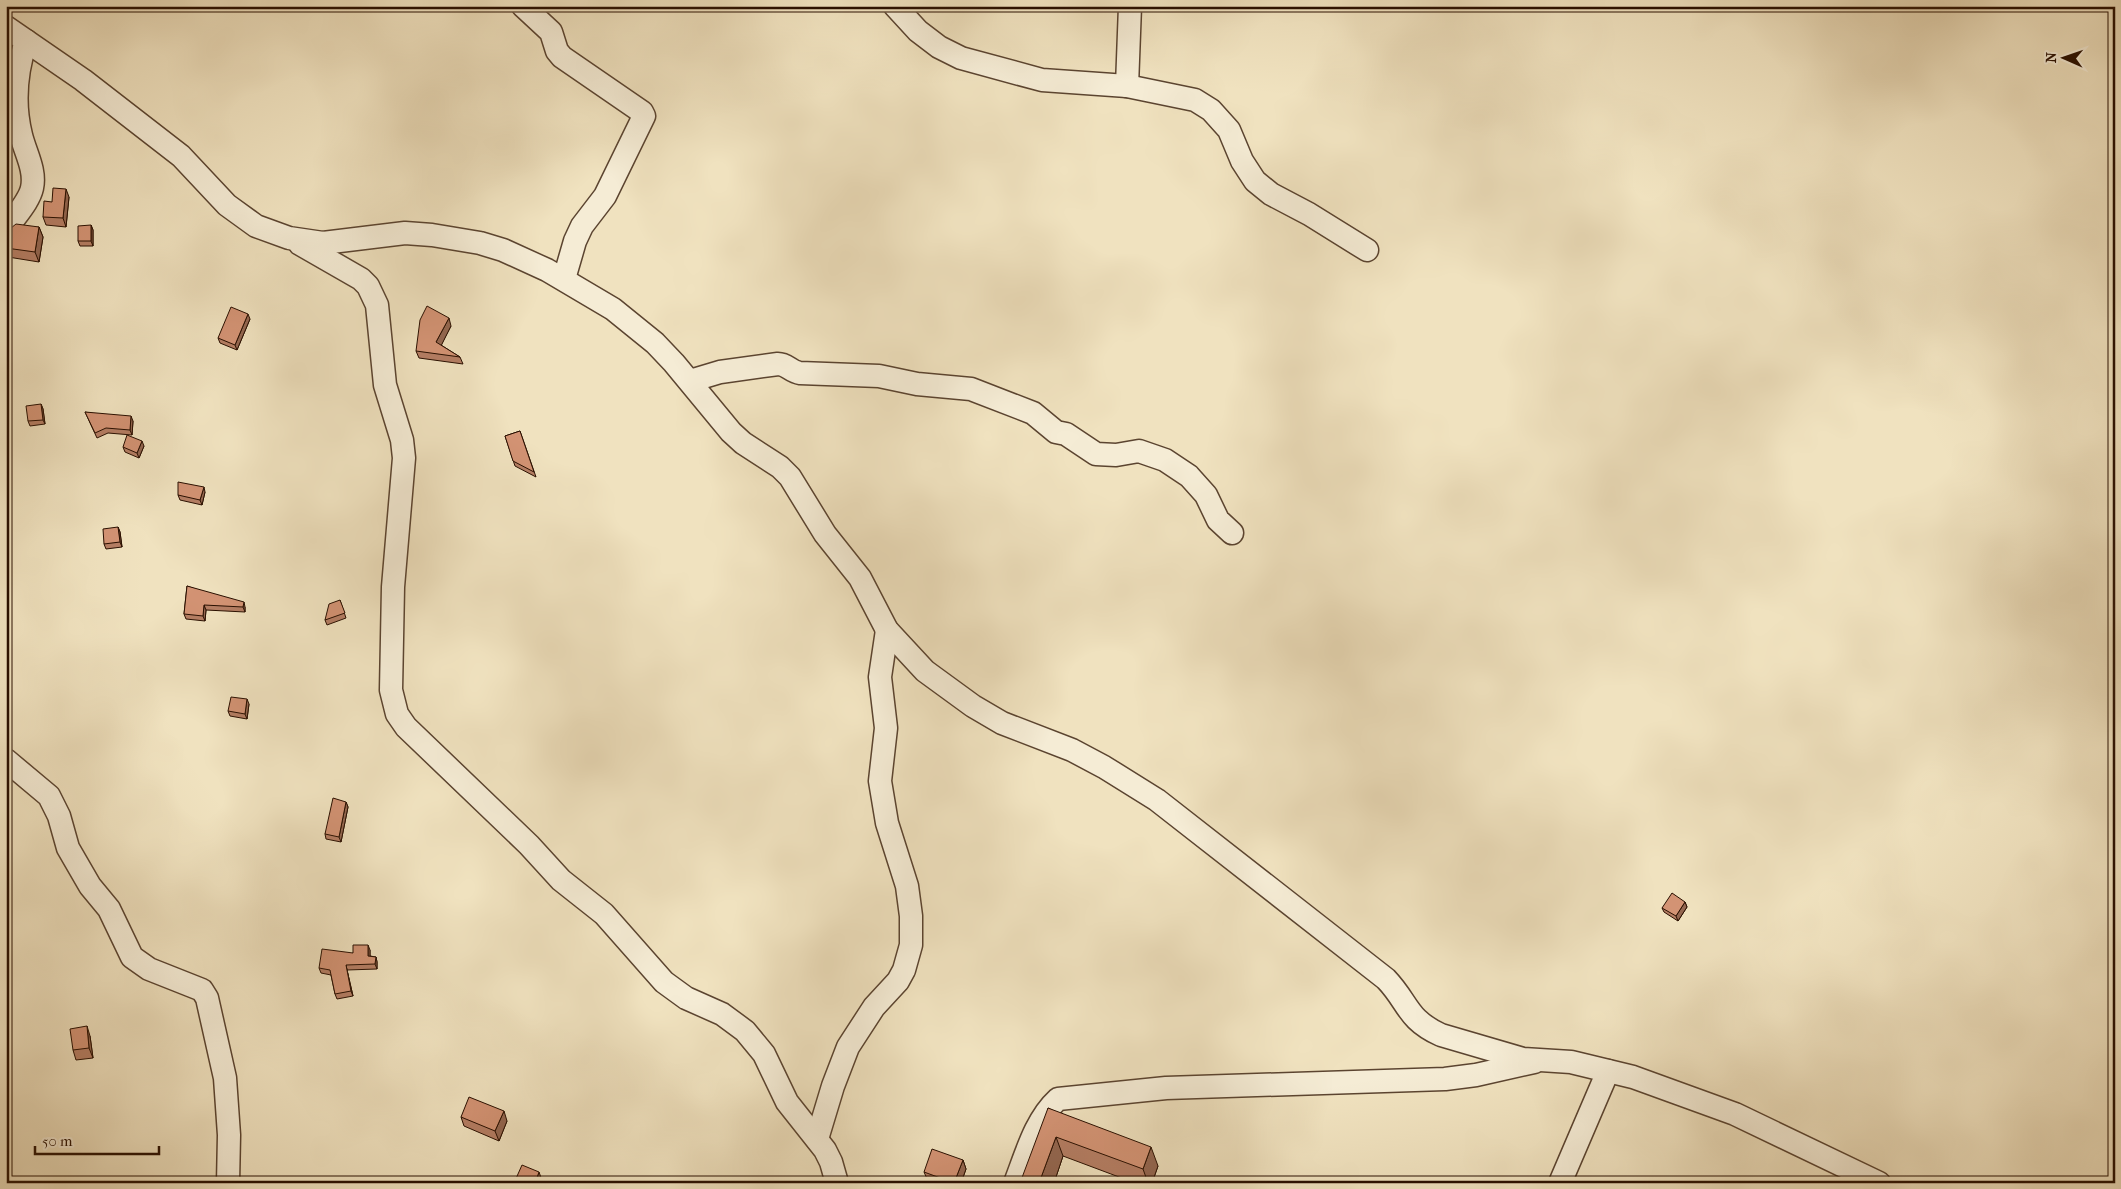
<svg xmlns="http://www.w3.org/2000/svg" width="2121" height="1189" viewBox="0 0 2121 1189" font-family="'IM FELL French Canon',serif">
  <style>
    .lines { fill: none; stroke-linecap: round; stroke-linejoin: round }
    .minor-casing { stroke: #5b4430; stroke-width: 25 }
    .minor { stroke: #f5ecd5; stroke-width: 22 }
    .wall { fill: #b57e64; stroke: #290f00 }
    .shaded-wall { fill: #946751; stroke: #290f00 }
    .building { fill: #d39374; stroke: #290f00 }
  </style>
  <rect width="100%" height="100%" fill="#f0e2bf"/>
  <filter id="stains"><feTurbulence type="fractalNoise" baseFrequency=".004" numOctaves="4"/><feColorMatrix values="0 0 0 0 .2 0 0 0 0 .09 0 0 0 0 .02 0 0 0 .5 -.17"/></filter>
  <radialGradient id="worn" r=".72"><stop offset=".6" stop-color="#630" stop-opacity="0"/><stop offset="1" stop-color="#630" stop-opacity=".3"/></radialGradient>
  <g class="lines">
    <!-- minor casing -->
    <g class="minor-casing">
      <g id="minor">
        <path d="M523,6l28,26 6,19 5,6 80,55 2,4 -39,80 -23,30 -7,15 -11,38"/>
        <path d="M895,6l23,25 21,16 22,11 81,22 85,6 68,14 16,10 18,20 13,31 13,20 16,13 38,20 58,36"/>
        <path d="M6,27l77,53 98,76 46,49 29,21 33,12 34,5 82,-10 27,2 48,8 23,7 44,20 66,39 42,34 19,20 57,69 12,11 37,24 10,10 35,57 35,44 27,52 38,41 48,35 29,17 70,27 32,17 53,33 229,179c23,24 20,40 55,56l82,24 48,3 62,15 102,37 144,69"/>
        <path d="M1127,86l3,-80"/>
        <path d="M6,230c8,-13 23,-28 26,-42 4,-18 -7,-36 -11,-53 -8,-32 -5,-63 5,-94"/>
        <path d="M300,244l61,35 7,7 9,19 8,80 17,55 2,18 -11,129 -2,103 6,24 9,13 123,118 32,35 43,34 60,68 22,16 36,16 23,17 19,23 23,48 38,48 6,12 6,21"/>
        <path d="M690,381l30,-9 58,-8c9,0 13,8 22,9l79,3 38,8 54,5 62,24 23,19 10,2 30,20 20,1 23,-4 26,9 24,16 17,19 12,25 14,13"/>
        <path d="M6,760l43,36 10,20 9,32 22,38 19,23 23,48 17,12 53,21 5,8 18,80 4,57 -1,48"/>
        <path d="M817,1139l16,-53 15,-39 26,-40 24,-26 6,-11 7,-25v-29l-4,-30 -20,-63 -7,-42 6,-53 -6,-51 7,-47"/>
        <path d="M1015,1183c11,-28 20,-63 43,-84l108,-11 279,-9 31,-4 58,-13"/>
        <path d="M1560,1183l48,-112"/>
      </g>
    </g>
    <!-- minor -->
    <use href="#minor" class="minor"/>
  </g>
  <!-- wall -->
  <g class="wall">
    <path d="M69,197l-3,30 -20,-2 -3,-8 9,-15z"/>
    <path d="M91,225l2,5v16h-13l-2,-5z"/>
    <path d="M39,227l4,10 -4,25 -31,-5 -2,-4v-21z"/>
    <path d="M250,319l-13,31 -17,-7 -2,-5z"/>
    <path d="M451,326l-10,19 19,12 3,7 -44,-6 -3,-7z"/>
    <path d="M41,404l2,5 2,15 -15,2 -2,-5z"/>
    <path d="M85,412l48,9 -1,14 -24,-2 -11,5z"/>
    <path d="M520,431l16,46 -21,-11 -10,-30z"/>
    <path d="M144,446l-5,12 -14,-6 -2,-5z"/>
    <path d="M205,492l-3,13 -22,-5 -2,-5z"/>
    <path d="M118,527l2,5 2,15 -16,2 -2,-5z"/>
    <path d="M187,586l58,21v5l-39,-2 -1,11 -19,-2 -2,-5z"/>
    <path d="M340,600l6,18 -19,7 -2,-5z"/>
    <path d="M249,704l-2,15 -17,-3 -2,-5z"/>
    <path d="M346,802l2,5 -7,35 -15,-3 -1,-5z"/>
    <path d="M1685,902l2,5 -9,14 -14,-9 -2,-4z"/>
    <path d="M370,950v6l6,1 1,5v7l-30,1 6,26 -16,3 -2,-5 -4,-19 -10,-2 -2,-5 34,-15z"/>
    <path d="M90,1036l3,22 -17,2 -3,-10z"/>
    <path d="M1048,1108l110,58 -6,17h-17l-72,-27 -9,27z"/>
    <path d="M461,1117l46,4 -8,20 -35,-15z"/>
    <path d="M963,1160l3,9 -5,14h-30l-3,-2 -4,-9z"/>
  </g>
  <!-- shaded-wall -->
  <g class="shaded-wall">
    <path d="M66,189l3,8 -3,30 -3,-9z"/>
    <path d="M91,225l2,5v16l-2,-5z"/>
    <path d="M39,227l4,10 -4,25 -4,-10z"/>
    <path d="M248,314l2,5 -13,31 -2,-5z"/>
    <path d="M449,318l2,8 -12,24 -3,-8z"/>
    <path d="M41,404l2,5 2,15 -2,-4z"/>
    <path d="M131,416l2,5 -1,14 -2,-5z"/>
    <path d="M142,441l2,5 -5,12 -2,-5z"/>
    <path d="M204,487l1,5 -3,13 -2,-5z"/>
    <path d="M118,527l2,5 2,15 -2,-5z"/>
    <path d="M244,602l1,5v5l-2,-5z"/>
    <path d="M204,605l2,5 -1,11 -2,-5z"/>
    <path d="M247,699l2,5 -2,15 -2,-5z"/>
    <path d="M346,802l2,5 -7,35 -2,-5z"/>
    <path d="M1685,902l2,5 -9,14 -2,-5z"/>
    <path d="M368,945l2,5v11l-2,-5z"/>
    <path d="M376,957l1,5v7l-2,-5z"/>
    <path d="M346,965l1,5 6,26 -2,-5z"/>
    <path d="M87,1026l3,10 3,22 -4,-10z"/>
    <path d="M504,1111l3,10 -8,20 -4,-10z"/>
    <path d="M1056,1137l7,19 -9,27h-15z"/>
    <path d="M1151,1147l7,19 -6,17h-4l-5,-14z"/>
    <path d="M963,1160l3,9 -5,14h-7z"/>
    <path d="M539,1172l4,11h-8z"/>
  </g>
  <!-- building -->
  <g class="building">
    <path d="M53,188l13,1 -3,29 -20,-1 1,-16 8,1z"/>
    <path d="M16,224l23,3 -4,25 -29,-4v-16z"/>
    <path d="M91,225v16h-13v-15z"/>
    <path d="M427,306l22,12 -13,24 24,15 -44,-6 4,-31z"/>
    <path d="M231,307l17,7 -13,31 -17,-7z"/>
    <path d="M41,404l2,16 -15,1 -2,-15z"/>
    <path d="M85,412l46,4 -1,14 -24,-2 -11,5z"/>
    <path d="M520,431l14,41 -21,-11 -8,-25z"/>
    <path d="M127,435l15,6 -5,12 -14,-6z"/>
    <path d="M178,482l26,5 -4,13 -22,-5z"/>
    <path d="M118,527l2,15 -16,2 -1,-15z"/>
    <path d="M187,586l57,16 -1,5 -39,-2 -1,11 -19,-2z"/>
    <path d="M340,600l5,13 -20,7 4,-16z"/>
    <path d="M231,697l16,2 -2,15 -17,-3z"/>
    <path d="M333,798l13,4 -7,35 -14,-3z"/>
    <path d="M1672,893l13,9 -9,14 -14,-8z"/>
    <path d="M353,945h15v11l8,1 -1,7 -29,1 5,26 -16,3 -5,-24 -11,-2 3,-19 31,4z"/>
    <path d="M87,1026l2,22 -16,2 -3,-21z"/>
    <path d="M469,1097l35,14 -9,20 -34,-14z"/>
    <path d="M1048,1108l103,39 -8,22 -87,-32 -17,46h-19z"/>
    <path d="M932,1149l31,11 -9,23 -30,-11z"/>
    <path d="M522,1165l17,7 -4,11h-21z"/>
  </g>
  <!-- margin -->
  <rect width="2121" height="1189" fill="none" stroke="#f0e2bf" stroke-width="25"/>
  <rect x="8" y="8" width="2106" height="1174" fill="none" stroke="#290f00" stroke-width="2.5"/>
  <rect x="12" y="12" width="2096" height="1164" fill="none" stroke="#290f00"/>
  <!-- north arrow -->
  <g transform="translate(2064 58) rotate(272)" stroke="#f5ecd5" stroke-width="4" paint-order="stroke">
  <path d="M0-4L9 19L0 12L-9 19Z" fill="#290f00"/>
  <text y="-8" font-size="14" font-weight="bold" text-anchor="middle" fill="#290f00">N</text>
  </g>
  <!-- scale -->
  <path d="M35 1146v8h124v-8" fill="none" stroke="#290f00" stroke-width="2.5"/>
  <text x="42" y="1146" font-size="15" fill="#290f00" stroke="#f5ecd5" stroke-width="4" paint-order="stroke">50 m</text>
  <rect width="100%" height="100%" filter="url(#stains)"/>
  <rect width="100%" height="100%" fill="url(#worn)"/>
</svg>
